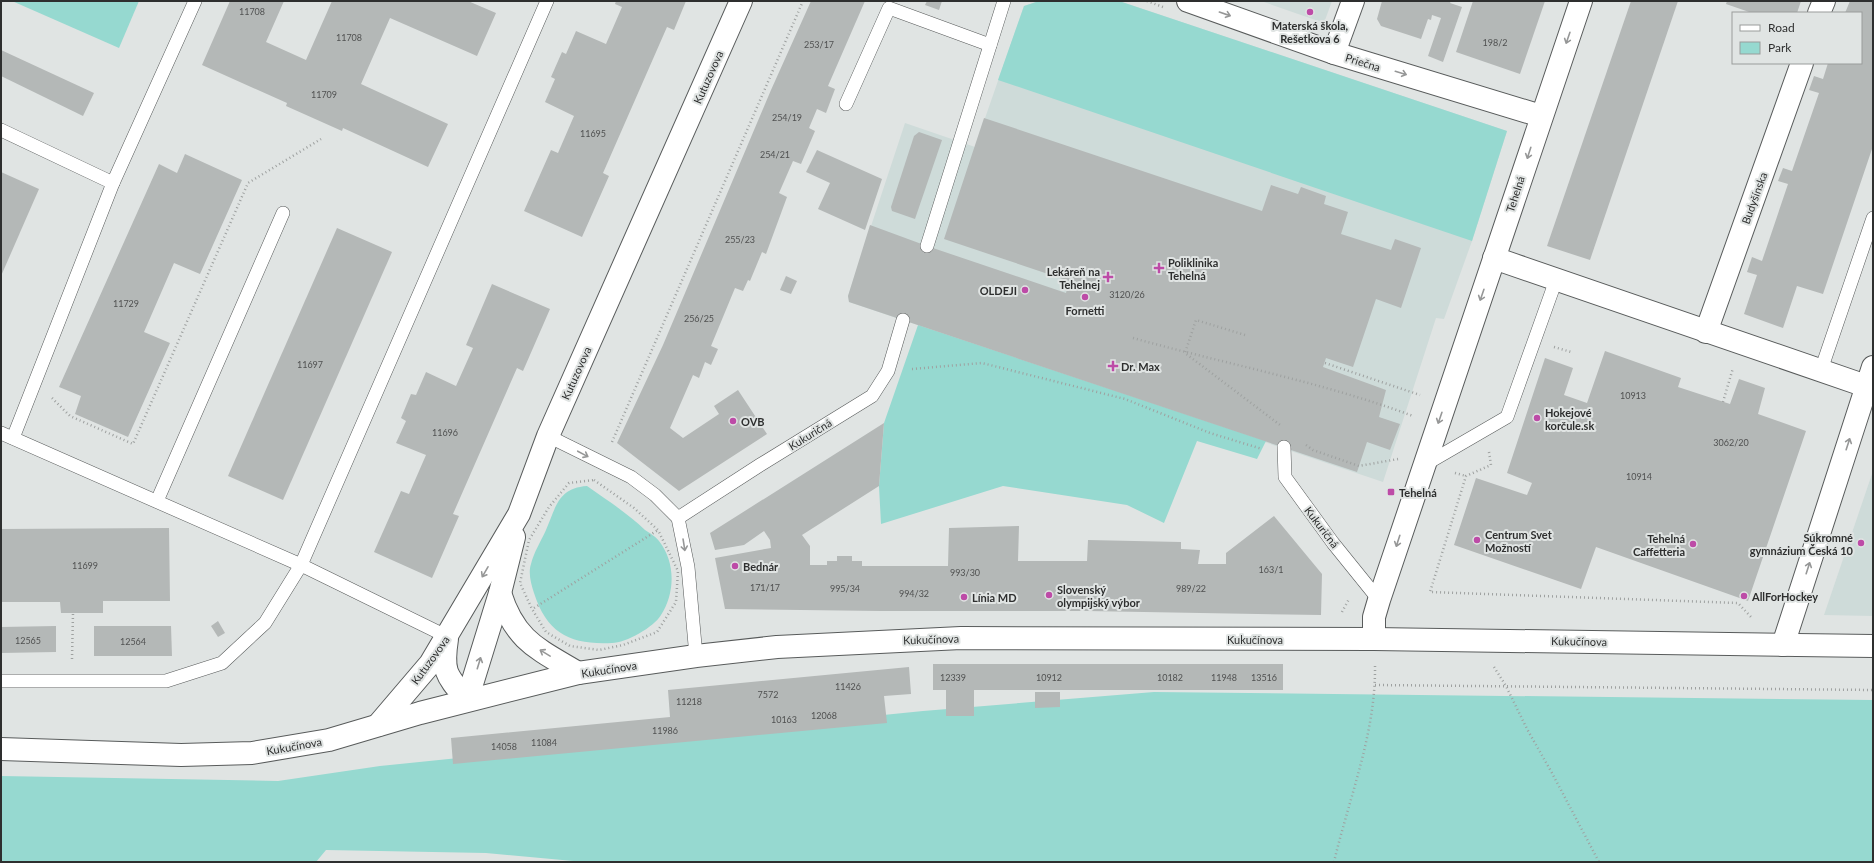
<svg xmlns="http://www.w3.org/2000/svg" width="1874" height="863" viewBox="0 0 1874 863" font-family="Lato,sans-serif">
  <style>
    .built { fill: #cedbd9 }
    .green { fill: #96d9d0 }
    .building { fill: #b4b8b7 }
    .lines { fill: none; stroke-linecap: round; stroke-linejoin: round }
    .service-casing { stroke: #585b5b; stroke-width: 14 }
    .minor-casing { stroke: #585b5b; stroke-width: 24 }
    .tertiary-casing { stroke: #585b5b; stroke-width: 24 }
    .path { stroke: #9ea1a0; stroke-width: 2.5; stroke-dasharray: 1 3; stroke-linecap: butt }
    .service { stroke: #fff; stroke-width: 13 }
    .minor { stroke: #fff; stroke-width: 22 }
    .tertiary { stroke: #fff; stroke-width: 22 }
    .oneway { stroke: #969797 }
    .poi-dot { fill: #bd4ba7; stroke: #e0e4e3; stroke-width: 1.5 }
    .labels { text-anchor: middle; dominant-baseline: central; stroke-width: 4; stroke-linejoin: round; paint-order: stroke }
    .number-label { font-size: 9px; fill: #505151 }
    .poi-label { font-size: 11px; font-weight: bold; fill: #2e2f2f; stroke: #e0e4e3; text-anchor: start }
    .street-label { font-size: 11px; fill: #2e2f2f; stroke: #e0e4e3 }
  </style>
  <rect width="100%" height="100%" fill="#e0e4e3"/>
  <!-- built -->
  <g class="built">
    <path d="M1039,1h80l388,130 -35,110 -28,78 -8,-1 -53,164 -534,-180 -1,-6 57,-173 70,24 49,-141z"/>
    <path d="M1261,1h71l-8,22z"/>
    <path d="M1873,471v145l-49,-1z"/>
  </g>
  <!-- green -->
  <g class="green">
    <path d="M12,1h127l-20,47z"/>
    <path d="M1039,1h80l388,130 -35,110 -474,-161 26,-74z"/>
    <path d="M918,325l348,116 -9,18 -60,-18 -33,82 -37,-18 -124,-19 -122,38 -2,-38 5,-63z"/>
    <path d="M587,486c20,14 40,27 58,44 5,3 11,7 14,11 17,22 16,52 2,74 -7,12 -35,28 -49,28 -41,2 -65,-9 -78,-50 -3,-9 -6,-20 -3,-29 3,-12 10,-23 15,-34 10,-23 12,-42 41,-44z"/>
    <path d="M1154,692l719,8v162h-1289l-98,-9 -160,-3 -10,12h-315v-86l277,5 102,-15 543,-55z"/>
  </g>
  <!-- building -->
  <g class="building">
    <path d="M230,1h54l-18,41 40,18 26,-59h136l28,12 -19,43 -87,-38 -29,66 87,40 -20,43 -85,-39 -1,3 -56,-25 1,-3 -85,-38z"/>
    <path d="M616,1h70l-12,29 -7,-3 -64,146 6,3 -27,61 -58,-26 27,-61 7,3 16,-37 -29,-14 10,-23 -4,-2 11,-25 4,2 10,-23 30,13 16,-37 -7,-3z"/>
    <path d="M811,1h54l-37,85 7,3 -9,24 -9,-4 -8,19 6,3 -14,33 -8,-3 -14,32 8,4 -21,57 -4,-2 -12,29 -2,-1 -5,11 -8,-3 -24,58 7,3 -7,16 -6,-3 -6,16 -6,-3 -23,53 13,10 36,-24 -5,-8 24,-16 29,44 -88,57 -62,-48 46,-98 108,-255z"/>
    <path d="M927,1h15l-3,9 -14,-5z"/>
    <path d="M1382,1h69l-1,2 12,4 -19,55 -15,-6 13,-38 -9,-3 -1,5 -3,-1 -7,20 -40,-13 -4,-7z"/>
    <path d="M1473,1h72l-25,73 -64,-22z"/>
    <path d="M1631,1h47l-88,259 -43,-14z"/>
    <path d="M1727,1h74l-4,12h-45l-26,-9z"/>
    <path d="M1850,1h23v145l-50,148 -26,-8 -14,42 -39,-14 13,-39 -10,-3 5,-15 10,4 26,-77 -10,-3 5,-13 9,3 27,-78 -10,-3 5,-14 9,3 5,-16h33v-50h-16z"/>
    <path d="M1,50l93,43 -11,23 -82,-40z"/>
    <path d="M984,118l278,93 9,-26 27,9 3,-7 25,9 -2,8 24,8 -7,22 50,16 4,-11 26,9 -20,60 -25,-9 -23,68 -27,-9 -3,9 63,23 -7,27 21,7 -10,26 -23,-8 -10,30 -508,-170 -1,-6 22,-71 57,21 139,47 3,-12 -125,-42z"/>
    <path d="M919,132l23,8 -27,79 -23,-8 -1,-4 23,-71z"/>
    <path d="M817,150l65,29 -17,51 -47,-21 12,-26 -24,-11z"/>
    <path d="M185,154l57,26 -42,94 -26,-11 -30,69 26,11 -42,94 -53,-23 6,-18 -22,-9 100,-223 18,9z"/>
    <path d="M1,172l38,17 -38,87z"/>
    <path d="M337,228l55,24 -109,248 -55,-24z"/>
    <path d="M786,276l11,5 -6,13 -11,-4z"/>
    <path d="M492,284l58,25 -27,62 -6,-3 -64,146 6,2 -27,62 -58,-26 27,-61 8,3 17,-39 -30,-12 10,-22 -5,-3 10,-24 5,1 10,-23 30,14 17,-38 -7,-3z"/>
    <path d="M1605,351l76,27 -3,9 52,17 9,-25 26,9 -7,26 48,17 -58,170 -152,-54 -15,42 -127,-44 22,-67 51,17 5,-12 -25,-10 38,-115 28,10 -9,27 23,8z"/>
    <path d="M884,423l-5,63 -77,49 8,11v19h17v-4h10v-5h15v5h10v5h86l1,-38 70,-2 -1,35h69l1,-21 93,2v7l19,1 -2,14h28v-11l48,-37 48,58 -1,41 -234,-4h-207l-155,-2 -10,-51 56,-10 -1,-8 -6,-9 -20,14 -29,5 -5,-17z"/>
    <path d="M169,528l1,73h-67v12h-42l-1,-11h-59v-73z"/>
    <path d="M218,621l7,12 -7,4 -7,-11z"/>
    <path d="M56,626v26l-55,1v-26z"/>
    <path d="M94,626h77l1,30h-78z"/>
    <path d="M933,664h350v26h-309v26h-28v-26h-13z"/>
    <path d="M909,667l2,27 -27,2 3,27 -434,41 -2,-26 219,-21 -2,-27z"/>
    <path d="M1035,692h25v15l-25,1z"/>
  </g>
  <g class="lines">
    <!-- service casing -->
    <g class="service-casing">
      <g id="service">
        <path d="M846,104l43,-96 101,37"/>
        <path d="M1,130l112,53"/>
        <path d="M927,246l77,-245"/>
        <path d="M1821,370l52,-152"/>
        <path d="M1,433l300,132 147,72"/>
        <path d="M548,436l83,41 24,18 23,23 10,49 8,89"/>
        <path d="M13,438l100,-255 82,-182"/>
        <path d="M1284,447l1,30 48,66 46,57"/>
        <path d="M1426,464l81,-47 49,-137"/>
        <path d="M157,501l126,-288"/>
        <path d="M678,518l82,-53 112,-69 16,-25 15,-51"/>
        <path d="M1,681h165l56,-18 43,-40 36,-58 246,-564"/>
      </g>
    </g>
    <!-- minor casing -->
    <g class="minor-casing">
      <g id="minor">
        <path d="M1188,1l146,52 207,63"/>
        <path d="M1819,13l5,-12"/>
        <path d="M1334,53l19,-52"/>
        <path d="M1494,258l372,128"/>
        <path d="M1706,332l96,-269"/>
        <path d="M1374,639v-22l5,-17 202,-599"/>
        <path d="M1783,645l90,-278"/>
      </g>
    </g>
    <!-- tertiary casing -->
    <g class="tertiary-casing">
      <g id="tertiary">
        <path d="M500,593c15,48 38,56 78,80"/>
        <path d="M447,639c-5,33 -1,36 20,61"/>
        <path d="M467,700l33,-107 14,-56"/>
        <path d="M378,725l52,-61 89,-150 29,-78 193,-435"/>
        <path d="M1,749l180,6 71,-2 77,-13 91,-27 158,-40 118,-17 81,-9 184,-9 413,1 499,7"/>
      </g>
    </g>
    <!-- path -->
    <g class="path">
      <path d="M1147,1l16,6"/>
      <path d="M1245,335l-49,-15 -11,33 95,72"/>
      <path d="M1133,338c93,26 189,44 280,78"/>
      <path d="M1554,347l17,5"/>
      <path d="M1325,363l95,32"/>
      <path d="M912,369l70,-6 143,36 85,34 52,16"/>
      <path d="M52,398l18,18 63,28 115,-261 73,-44"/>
      <path d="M1723,402l10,-34"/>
      <path d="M612,442l191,-441"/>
      <path d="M1306,445l7,5 46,16 39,-7"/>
      <path d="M1489,452l2,13 -25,11 -36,116 308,11 13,14"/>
      <path d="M1455,473l11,3"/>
      <path d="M594,480l40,28 24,22 20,41 -2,31 -19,30 -34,13 -24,5 -29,-4 -24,-14 -14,-23 -12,-26 9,-43 20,-33 20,-24z"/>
      <path d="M534,608l124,-78"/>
      <path d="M1342,612l7,-13"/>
      <path d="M72,659l1,-46"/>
      <path d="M1494,667l12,19 21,43 25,44 47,89"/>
      <path d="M1375,685l498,5"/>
      <path d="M1334,862c15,-64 42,-129 41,-197"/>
    </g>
    <!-- service -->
    <use href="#service" class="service"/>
    <!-- minor -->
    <use href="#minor" class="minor"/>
    <!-- tertiary -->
    <use href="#tertiary" class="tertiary"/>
  </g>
  <!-- one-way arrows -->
  <defs><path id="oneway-shaft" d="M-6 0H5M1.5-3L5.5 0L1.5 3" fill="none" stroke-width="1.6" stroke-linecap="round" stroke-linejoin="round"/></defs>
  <g class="oneway">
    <use href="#oneway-shaft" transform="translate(1225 14) rotate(19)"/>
    <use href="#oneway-shaft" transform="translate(1568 38) rotate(109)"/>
    <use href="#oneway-shaft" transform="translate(1401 73) rotate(17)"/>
    <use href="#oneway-shaft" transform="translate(1529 153) rotate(108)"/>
    <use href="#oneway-shaft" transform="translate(1482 295) rotate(109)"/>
    <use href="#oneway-shaft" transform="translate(1440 418) rotate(109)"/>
    <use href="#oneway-shaft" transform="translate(1848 444) rotate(-72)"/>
    <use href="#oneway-shaft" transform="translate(583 454) rotate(28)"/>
    <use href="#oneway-shaft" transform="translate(1398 541) rotate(108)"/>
    <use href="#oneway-shaft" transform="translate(684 545) rotate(81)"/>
    <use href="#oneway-shaft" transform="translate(1808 568) rotate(-72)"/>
    <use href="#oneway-shaft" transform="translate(485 572) rotate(120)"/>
    <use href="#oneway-shaft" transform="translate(545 653) rotate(-149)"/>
    <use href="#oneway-shaft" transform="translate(479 663) rotate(-73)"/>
  </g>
  <!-- markers -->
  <g class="poi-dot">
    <circle cx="1310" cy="12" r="4"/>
    <path d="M1157 262h4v4h4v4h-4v4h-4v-4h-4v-4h4z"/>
    <path d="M1106 271h4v4h4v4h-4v4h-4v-4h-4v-4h4z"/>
    <circle cx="1025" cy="290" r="4"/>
    <circle cx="1085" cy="297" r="4"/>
    <path d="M1111 360h4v4h4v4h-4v4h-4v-4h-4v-4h4z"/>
    <circle cx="1537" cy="418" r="4"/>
    <circle cx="733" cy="421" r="4"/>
    <rect x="1387" y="488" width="8" height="8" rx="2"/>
    <circle cx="1477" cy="540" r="4"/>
    <circle cx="1861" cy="543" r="4"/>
    <circle cx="1693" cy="544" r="4"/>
    <circle cx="735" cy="566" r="4"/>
    <circle cx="1049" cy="595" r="4"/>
    <circle cx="1744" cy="596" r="4"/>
    <circle cx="964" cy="597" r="4"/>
  </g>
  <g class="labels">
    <!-- number labels -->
    <g class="number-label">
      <text x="252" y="11">11708</text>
      <text x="349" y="37">11708</text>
      <text x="1495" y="42">198/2</text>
      <text x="819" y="44">253/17</text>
      <text x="324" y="94">11709</text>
      <text x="787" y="117">254/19</text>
      <text x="593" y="133">11695</text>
      <text x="775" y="154">254/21</text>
      <text x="740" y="239">255/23</text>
      <text x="1127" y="294">3120/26</text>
      <text x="126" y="303">11729</text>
      <text x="699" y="318">256/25</text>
      <text x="310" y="364">11697</text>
      <text x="1633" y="395">10913</text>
      <text x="445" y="432">11696</text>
      <text x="1731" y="442">3062/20</text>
      <text x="1639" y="476">10914</text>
      <text x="85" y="565">11699</text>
      <text x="1271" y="569">163/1</text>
      <text x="965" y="572">993/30</text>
      <text x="765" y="587">171/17</text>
      <text x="845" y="588">995/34</text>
      <text x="1191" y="588">989/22</text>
      <text x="914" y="593">994/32</text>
      <text x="28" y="640">12565</text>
      <text x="133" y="641">12564</text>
      <text x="953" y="677">12339</text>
      <text x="1049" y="677">10912</text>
      <text x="1170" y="677">10182</text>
      <text x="1224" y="677">11948</text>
      <text x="1264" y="677">13516</text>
      <text x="848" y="686">11426</text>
      <text x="768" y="694">7572</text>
      <text x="689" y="701">11218</text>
      <text x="824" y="715">12068</text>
      <text x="784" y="719">10163</text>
      <text x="665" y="730">11986</text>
      <text x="544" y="742">11084</text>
      <text x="504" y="746">14058</text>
    </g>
    <!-- poi labels -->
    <g class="poi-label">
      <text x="1310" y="25" text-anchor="middle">Materská škola,<tspan x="1310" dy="13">Rešetkova 6</tspan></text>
      <text x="1168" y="262">Poliklinika<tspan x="1168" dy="13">Tehelná</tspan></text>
      <text x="1100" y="271" text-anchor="end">Lekáreň na<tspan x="1100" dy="13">Tehelnej</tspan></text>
      <text x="1017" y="290" text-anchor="end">OLDEJI</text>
      <text x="1085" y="310" text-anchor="middle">Fornetti</text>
      <text x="1121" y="366">Dr. Max</text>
      <text x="1545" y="412">Hokejové<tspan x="1545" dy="13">korčule.sk</tspan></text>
      <text x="741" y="421">OVB</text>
      <text x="1399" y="492">Tehelná</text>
      <text x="1485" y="534">Centrum Svet<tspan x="1485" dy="13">Možností</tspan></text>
      <text x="1853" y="537" text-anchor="end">Súkromné<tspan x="1853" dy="13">gymnázium Česká 10</tspan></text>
      <text x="1685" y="538" text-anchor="end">Tehelná<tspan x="1685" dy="13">Caffetteria</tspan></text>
      <text x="743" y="566">Bednár</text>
      <text x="1057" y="589">Slovenský<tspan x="1057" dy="13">olympijský výbor</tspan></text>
      <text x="1752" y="596">AllForHockey</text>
      <text x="972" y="597">Línia MD</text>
    </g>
    <!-- street labels -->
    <g class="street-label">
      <text transform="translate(1363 62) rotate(17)">Priečna</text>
      <text transform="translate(708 77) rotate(-66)">Kutuzovova</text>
      <text transform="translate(1515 194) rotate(-72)">Tehelná</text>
      <text transform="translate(1754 198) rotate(-70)">Budyšínska</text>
      <text transform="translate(576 373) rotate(-66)">Kutuzovova</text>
      <text transform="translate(810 434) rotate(-32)">Kukuričná</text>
      <text transform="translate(1322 527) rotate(53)">Kukuričná</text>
      <text transform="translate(931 639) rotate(-2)">Kukučínova</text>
      <text x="1255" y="639">Kukučínova</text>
      <text transform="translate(1579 641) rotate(1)">Kukučínova</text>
      <text transform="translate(430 660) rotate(-54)">Kutuzovova</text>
      <text transform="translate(609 669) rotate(-9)">Kukučínova</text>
      <text transform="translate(294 746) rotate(-10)">Kukučínova</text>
    </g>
  </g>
  <!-- border -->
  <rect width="1874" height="863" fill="none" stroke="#2e2f2f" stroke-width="4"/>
  <!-- legend -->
  <rect x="1732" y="12" width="130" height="52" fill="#e0e4e3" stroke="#999c9b"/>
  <rect x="1740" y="25" width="20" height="6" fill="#ffffff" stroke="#999c9b"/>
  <text x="1768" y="32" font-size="12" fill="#2e2f2f">Road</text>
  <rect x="1740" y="42" width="20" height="12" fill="#96d9d0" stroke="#999c9b"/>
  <text x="1768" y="52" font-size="12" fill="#2e2f2f">Park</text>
</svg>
